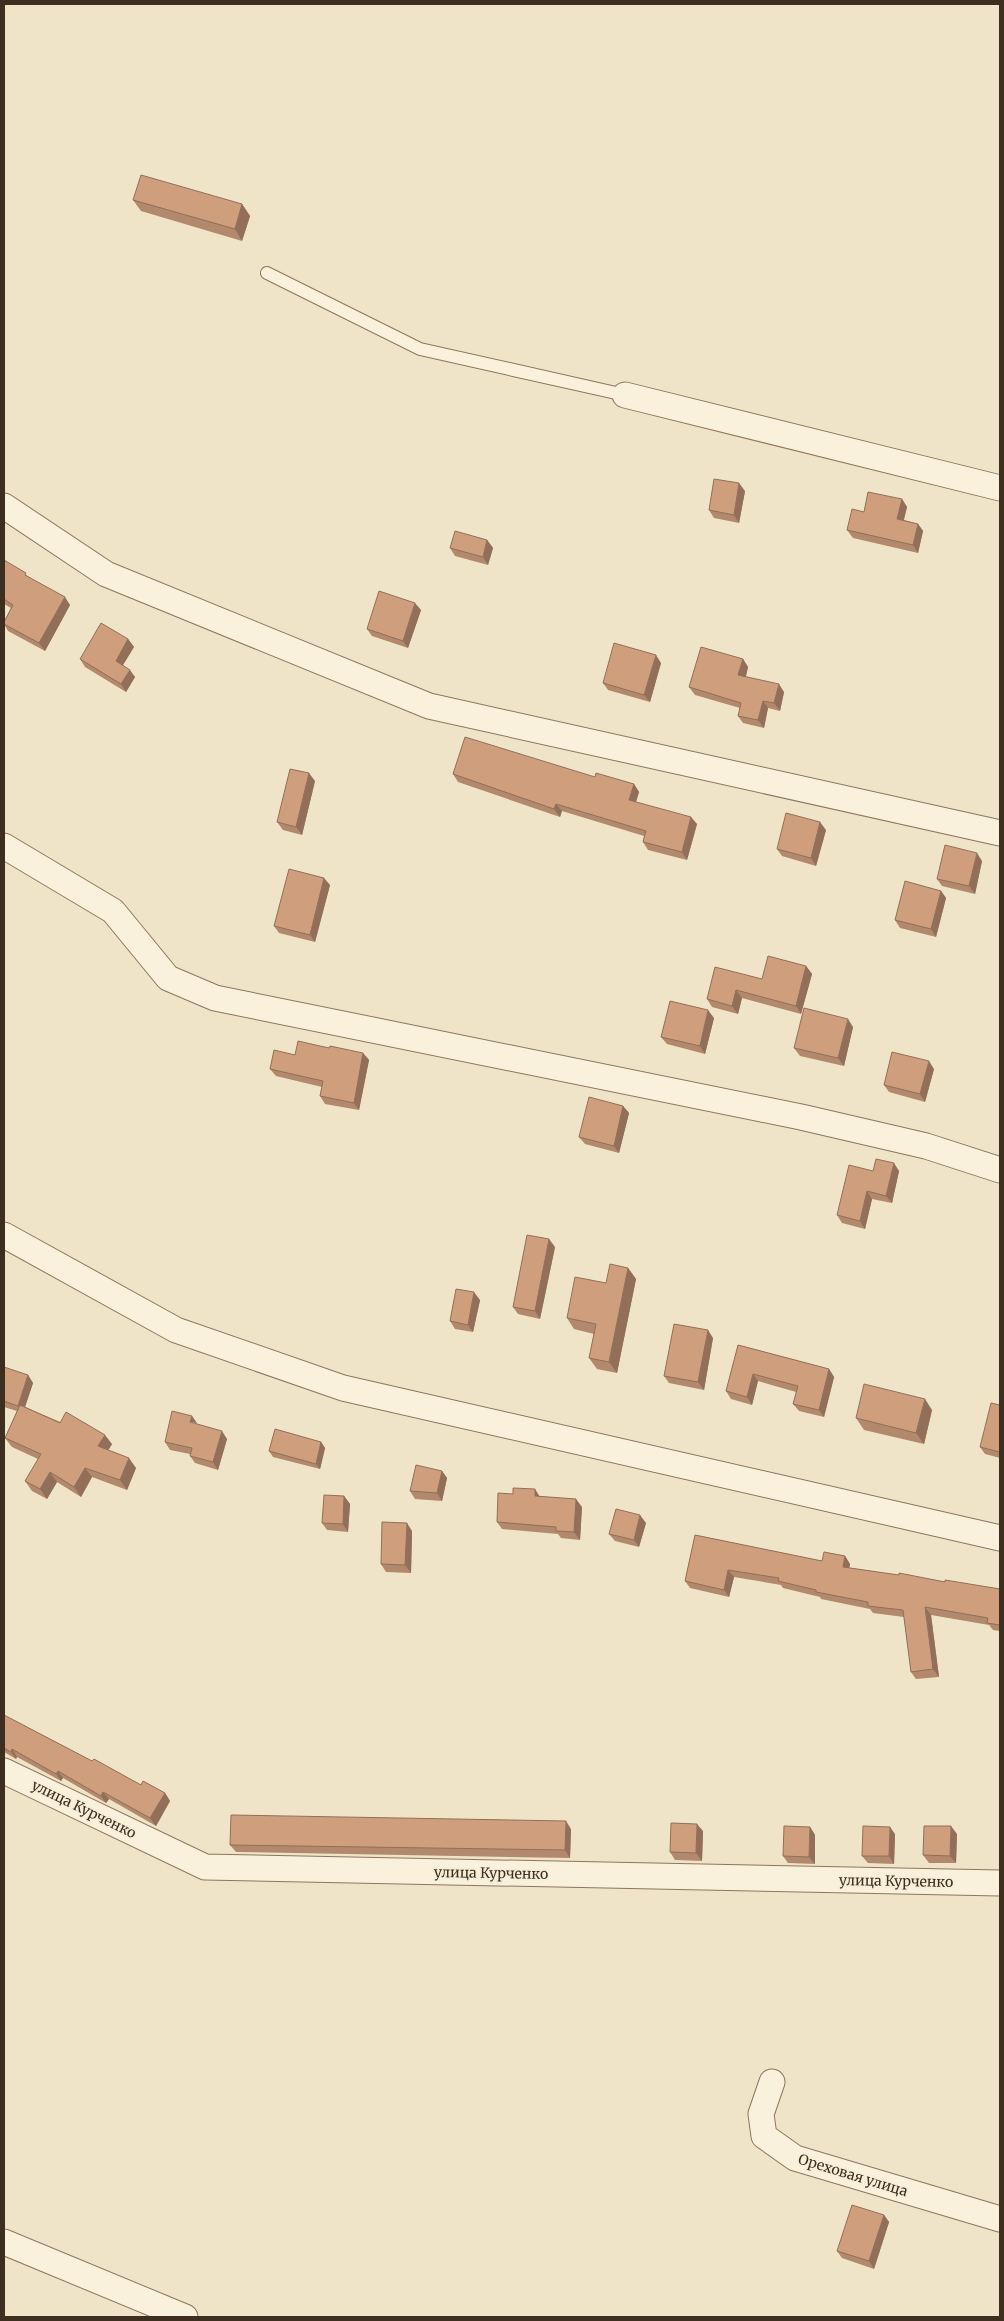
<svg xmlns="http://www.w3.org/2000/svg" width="1004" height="2321" viewBox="0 0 1004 2321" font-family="Merriweather,serif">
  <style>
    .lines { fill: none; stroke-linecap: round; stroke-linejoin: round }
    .service-casing { stroke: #8d765c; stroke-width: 14 }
    .minor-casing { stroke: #8d765c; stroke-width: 27 }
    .service { stroke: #faf1dc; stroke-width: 12 }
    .minor { stroke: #faf1dc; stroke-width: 25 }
    .wall { fill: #b2896c }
    .shaded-wall { fill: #916f58 }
    .building { fill: #cf9f7d; stroke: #916f58 }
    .labels { text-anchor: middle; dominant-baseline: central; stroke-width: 4; stroke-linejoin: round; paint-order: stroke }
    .street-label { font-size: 14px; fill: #3d2e20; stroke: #f7eed8 }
  </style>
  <rect width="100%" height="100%" fill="#f0e4c8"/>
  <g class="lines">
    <!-- service casing -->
    <g class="service-casing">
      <path id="service" d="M267,273l153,76 205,46"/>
    </g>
    <!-- minor casing -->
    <g class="minor-casing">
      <g id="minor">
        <path d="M625,395l375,93"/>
        <path d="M4,506l102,68 323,132 571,127"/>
        <path d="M4,846l109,65 55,67 47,20 586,119 125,29 74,24"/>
        <path d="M4,1235l172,95 167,58 657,150"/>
        <path d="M4,1771l201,96 795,16"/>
        <path d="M772,2082l-11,32 3,22 31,22 205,61"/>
        <path d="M4,2242l181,75"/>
      </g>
    </g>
    <!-- service -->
    <use href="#service" class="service"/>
    <!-- minor -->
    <use href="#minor" class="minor"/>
  </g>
  <!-- wall -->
  <g class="wall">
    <path d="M133,200l109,4 8,12 -8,25 -101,-30z"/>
    <path d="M745,491l-6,32 -25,-5 -5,-8z"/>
    <path d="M902,499l5,8 -3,13 14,4 5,7 -5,22 -65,-15 -6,-8 17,-18z"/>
    <path d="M487,540l6,8 -5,17 -33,-9 -5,-8z"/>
    <path d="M4,560l66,45 -25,46 -37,-20 -4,-7v-2l7,-14 -7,-4z"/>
    <path d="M421,610l-13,38 -36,-12 -5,-7z"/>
    <path d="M128,639l6,8 -11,18 12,12 -9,15 -41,-25 -5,-8z"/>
    <path d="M743,659l5,8 -2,10 38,15 -4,19 -12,-3 -4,20 -21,-5 -5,-7 2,-8 -45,-13 -6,-8z"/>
    <path d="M661,663l-11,39 -42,-12 -5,-7z"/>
    <path d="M453,774l142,3 39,7 5,8 -3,10 61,22 -10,36 -39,-10 -5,-8 1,-6 -82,-25 -2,6 -102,-35z"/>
    <path d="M315,781l-13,54 -19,-5 -6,-8z"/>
    <path d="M826,830l-10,36 -34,-10 -5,-7z"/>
    <path d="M982,861l-7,33 -33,-8 -5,-7z"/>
    <path d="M330,885l-15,57 -36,-9 -5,-7z"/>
    <path d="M941,891l5,7 -10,39 -36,-9 -5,-8z"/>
    <path d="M806,966l6,8 -11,40 -59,-16 -4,16 -26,-7 -5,-8 55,-20z"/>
    <path d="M714,1018l-9,36 -38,-10 -6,-7z"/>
    <path d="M853,1027l-9,39 -44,-10 -6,-8z"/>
    <path d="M329,1048l34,5 6,7 -10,50 -34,-6 -5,-8 2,-9 -46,-11 -6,-7 25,-14z"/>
    <path d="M934,1069l-9,33 -36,-10 -5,-7z"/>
    <path d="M623,1106l6,7 -10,40 -34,-9 -6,-7z"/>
    <path d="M873,1171h26l-7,32 -20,-4 -7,30 -23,-6 -5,-8z"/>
    <path d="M555,1247l-15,72 -22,-5 -5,-7z"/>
    <path d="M628,1268l8,11 -19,94 -20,-4 -8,-11 5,-24 -20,-5 -7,-11z"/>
    <path d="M480,1300l-7,32 -18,-3 -5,-8z"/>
    <path d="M713,1338l-9,52 -35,-7 -5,-7z"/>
    <path d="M738,1345l91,24 5,8 -10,40 -25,-6 -6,-7 3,-12 -38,-11 -6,24 -21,-6 -5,-8z"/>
    <path d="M4,1369l24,6 5,8 -8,24 87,37 -4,6 28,18 -9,22 -35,-13 -11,20 -24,-15 -10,17 -15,-8 -7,-10 13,-22 -26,-12 -7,-9 12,-27 -13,-4z"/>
    <path d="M1000,1405v53l-15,-4 -5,-7z"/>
    <path d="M932,1410l-8,34 -60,-14 -8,-12z"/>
    <path d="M197,1424l30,15 -9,31 -23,-7 -5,-7v-2l-20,-4 -5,-8z"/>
    <path d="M321,1442l4,6 -5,21 -47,-12 -4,-6z"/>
    <path d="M442,1471l5,7 -5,23 -27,-2 -5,-8z"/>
    <path d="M344,1496l6,8 -2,28 -21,-2 -5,-7z"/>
    <path d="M540,1496l42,11 -2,33 -19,-2 -3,-4 -56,-5 -5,-7z"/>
    <path d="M646,1523l-7,24 -24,-6 -6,-7z"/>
    <path d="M412,1531l-1,42 -25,-1 -5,-8z"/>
    <path d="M695,1535l127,26 23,-5 5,8 -1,4 96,14 55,7v42l-7,-1 -4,-5 -58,-10 8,62 -23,2 -5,-7 -7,-55 -31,-4 -3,-4 -49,-10 -1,-2 -37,-9 -2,-3 -47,-8 -5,20 -39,-9 -5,-7z"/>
    <path d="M4,1715l88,46 49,24 24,8 5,8 -14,25 -47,-27 -3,4 -43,-25 -2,3 -44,-24 -1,2 -12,-7z"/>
    <path d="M810,1827l5,8v29l-27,-1 -5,-7z"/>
    <path d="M571,1829l-1,29 -334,-6 -6,-7z"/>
    <path d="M703,1831l-1,30 -27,-1 -5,-8z"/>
    <path d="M895,1834l-1,30 -26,-1 -6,-7z"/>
    <path d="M957,1834l-1,29h-27l-6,-8z"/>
    <path d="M884,2215l5,7 -15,47 -32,-11 -5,-7z"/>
  </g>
  <!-- shaded-wall -->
  <g class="shaded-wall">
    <path d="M242,204l8,12 -8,25 -7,-12z"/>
    <path d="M739,483l6,8 -6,32 -5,-8z"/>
    <path d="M902,499l5,8 -5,19 -5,-7z"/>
    <path d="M918,524l5,7 -5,22 -5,-8z"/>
    <path d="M487,540l6,8 -5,17 -5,-8z"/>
    <path d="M65,597l5,8 -25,46 -6,-8z"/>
    <path d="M415,603l6,7 -13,38 -5,-7z"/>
    <path d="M128,639l6,8 -13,21 -5,-7z"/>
    <path d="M656,655l5,8 -11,39 -6,-7z"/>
    <path d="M743,659l5,8 -4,16 -6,-8z"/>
    <path d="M130,670l5,7 -9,15 -5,-8z"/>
    <path d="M779,684l5,8 -4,19 -6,-8z"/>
    <path d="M763,701l5,7 -4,20 -6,-8z"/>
    <path d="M309,773l6,8 -13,54 -6,-8z"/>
    <path d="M634,784l5,8 -5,16 -5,-8z"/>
    <path d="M556,804l6,7 -2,6 -6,-8z"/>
    <path d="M691,817l6,7 -10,36 -5,-8z"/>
    <path d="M820,822l6,8 -10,36 -5,-8z"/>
    <path d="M977,853l5,8 -7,33 -6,-8z"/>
    <path d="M324,878l6,7 -15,57 -5,-7z"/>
    <path d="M941,891l5,7 -10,39 -5,-8z"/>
    <path d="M806,966l6,8 -11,40 -5,-8z"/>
    <path d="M736,990l6,8 -4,16 -6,-8z"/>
    <path d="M708,1010l6,8 -9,36 -5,-8z"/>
    <path d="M848,1019l5,8 -9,39 -6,-8z"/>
    <path d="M363,1053l6,7 -10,50 -5,-7z"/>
    <path d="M929,1061l5,8 -9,33 -5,-8z"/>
    <path d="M623,1106l6,7 -10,40 -5,-7z"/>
    <path d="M894,1163l5,8 -7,32 -6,-7z"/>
    <path d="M867,1191l5,8 -7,30 -5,-8z"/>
    <path d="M549,1239l6,8 -15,72 -5,-8z"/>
    <path d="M628,1268l8,11 -19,94 -8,-11z"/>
    <path d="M474,1292l6,8 -7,32 -5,-7z"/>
    <path d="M708,1330l5,8 -9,52 -6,-8z"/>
    <path d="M829,1369l5,8 -10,40 -5,-7z"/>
    <path d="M753,1374l5,7 -6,24 -5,-8z"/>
    <path d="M28,1375l5,8 -10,30 -5,-7z"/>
    <path d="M925,1399l7,11 -8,34 -8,-11z"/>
    <path d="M192,1416l5,7 -7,-1z"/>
    <path d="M222,1431l5,8 -9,31 -5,-8z"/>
    <path d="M105,1435l7,9 -7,12 -7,-10z"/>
    <path d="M321,1442l4,6 -5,21 -4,-5z"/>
    <path d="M129,1458l7,10 -9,22 -7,-10z"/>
    <path d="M85,1468l7,9 -11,20 -7,-10z"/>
    <path d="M442,1471l5,7 -5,23 -5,-8z"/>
    <path d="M50,1472l7,10 -10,17 -7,-10z"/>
    <path d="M535,1489l5,8 -5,-1z"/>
    <path d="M344,1496l6,8 -2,28 -5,-8z"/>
    <path d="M576,1499l6,8 -2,33 -6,-8z"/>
    <path d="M640,1515l6,8 -7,24 -5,-7z"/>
    <path d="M407,1523l5,8 -1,42 -6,-8z"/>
    <path d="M845,1556l5,8 -2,11 -5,-8z"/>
    <path d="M728,1570l6,7 -5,20 -5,-7z"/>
    <path d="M925,1607l6,8 8,62 -6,-8z"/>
    <path d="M12,1749l5,8 -1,2 -5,-7z"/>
    <path d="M58,1771l5,7 -2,3 -5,-7z"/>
    <path d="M103,1792l6,7 -3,4 -5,-7z"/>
    <path d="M165,1793l5,8 -14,25 -6,-8z"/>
    <path d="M566,1821l5,8 -1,29 -5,-8z"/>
    <path d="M697,1824l6,7 -1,30 -6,-8z"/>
    <path d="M951,1826l6,8 -1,29 -6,-7z"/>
    <path d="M810,1827l5,8v29l-6,-7z"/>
    <path d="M890,1827l5,7 -1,30 -5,-8z"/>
    <path d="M884,2215l5,7 -15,47 -5,-8z"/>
  </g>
  <!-- building -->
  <g class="building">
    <path d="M141,175l101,29 -7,25 -102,-29z"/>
    <path d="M714,479l25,4 -5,32 -25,-5z"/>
    <path d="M868,492l34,7 -5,20 21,5 -5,21 -66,-15 5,-21 12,3z"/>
    <path d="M455,531l32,9 -4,17 -33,-9z"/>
    <path d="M4,560l22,13 -1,2 40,22 -26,46 -35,-19v-2l9,-17 -9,-6z"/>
    <path d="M379,591l36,12 -12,38 -36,-12z"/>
    <path d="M101,623l27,16 -12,22 14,9 -9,14 -41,-25z"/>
    <path d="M614,643l42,12 -12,40 -41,-12z"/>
    <path d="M701,647l42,12 -5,16 41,9 -5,19 -11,-2 -5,19 -20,-4 3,-13 -52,-16z"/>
    <path d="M465,737l130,40 1,-4 38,11 -5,16 62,17 -9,35 -39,-10 3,-11 -90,-27 -2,5 -101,-35z"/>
    <path d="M290,769l19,4 -13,54 -19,-5z"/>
    <path d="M786,813l34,9 -9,36 -34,-9z"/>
    <path d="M945,845l32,8 -8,33 -32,-7z"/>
    <path d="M289,869l35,9 -14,57 -36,-9z"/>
    <path d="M905,881l36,10 -10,38 -36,-9z"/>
    <path d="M768,956l38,10 -10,40 -60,-16 -4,16 -25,-7 8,-32 47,12z"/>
    <path d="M670,1001l38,9 -8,36 -39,-9z"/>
    <path d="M804,1008l44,11 -10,39 -44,-10z"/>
    <path d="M298,1041l31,7 1,-2 33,7 -9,50 -34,-7 3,-15 -53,-12 4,-19 21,5z"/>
    <path d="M892,1052l37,9 -9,33 -36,-9z"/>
    <path d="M589,1097l34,9 -9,40 -35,-9z"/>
    <path d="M876,1159l18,4 -8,33 -19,-5 -7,30 -23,-6 12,-50 24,6z"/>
    <path d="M527,1235l22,4 -14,72 -22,-4z"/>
    <path d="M610,1264l18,4 -19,94 -20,-4 7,-34 -29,-6 8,-41 31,6z"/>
    <path d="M456,1289l18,3 -6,33 -18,-4z"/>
    <path d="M674,1324l34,6 -10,52 -34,-6z"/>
    <path d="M738,1345l91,24 -10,41 -26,-6 5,-18 -45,-12 -6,23 -21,-6z"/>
    <path d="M4,1367l24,8 -10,31 -14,-5z"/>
    <path d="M864,1384l61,15 -9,34 -60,-15z"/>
    <path d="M991,1403l9,2v47l-20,-5z"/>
    <path d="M20,1405l40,18 6,-11 39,23 -7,11 31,12 -9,22 -35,-12 -11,19 -24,-15 -10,17 -15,-8 16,-27 -36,-16z"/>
    <path d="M172,1411l20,5 -2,6 32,9 -9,31 -23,-6 2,-8 -27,-6z"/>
    <path d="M275,1429l46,13 -5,22 -47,-13z"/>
    <path d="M416,1465l26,6 -5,22 -27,-2z"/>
    <path d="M513,1488l22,1v7l41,3 -2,33 -18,-1v-4l-59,-5 1,-29 15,1z"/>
    <path d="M324,1495l20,1 -1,28 -21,-1z"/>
    <path d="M616,1509l24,6 -6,25 -25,-6z"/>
    <path d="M382,1522l25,1 -2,42 -24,-1z"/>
    <path d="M695,1535l127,26 2,-9 21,4 -2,11 56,8v-2l46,9v-2l55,9v36l-13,-2 1,-5 -63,-11 8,62 -22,3 -8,-62 -35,-4v-4l-52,-10v-2l-38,-9 1,-3 -51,-8 -4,20 -39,-9z"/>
    <path d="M4,1715l88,46 2,-2 47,26 2,-4 22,12 -15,25 -47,-26 -2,4 -43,-25 -2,3 -44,-25 -1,3 -7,-4z"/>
    <path d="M231,1815l335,6 -1,29 -335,-5z"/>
    <path d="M671,1823l26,1 -1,29 -26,-1z"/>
    <path d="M784,1826l26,1 -1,30 -26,-1z"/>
    <path d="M863,1826l27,1 -1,29h-27z"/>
    <path d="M924,1826h27l-1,30 -27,-1z"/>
    <path d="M852,2205l32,10 -15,46 -32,-10z"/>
  </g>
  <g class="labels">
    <!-- street labels -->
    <g class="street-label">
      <text transform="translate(84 1809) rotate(26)">улица Курченко</text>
      <text transform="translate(491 1873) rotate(1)">улица Курченко</text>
      <text transform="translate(896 1881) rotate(1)">улица Курченко</text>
      <text transform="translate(853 2175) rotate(17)">Ореховая улица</text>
    </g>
  </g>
  <!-- border -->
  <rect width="1004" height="2321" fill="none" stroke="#3d2e20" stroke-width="10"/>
</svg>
